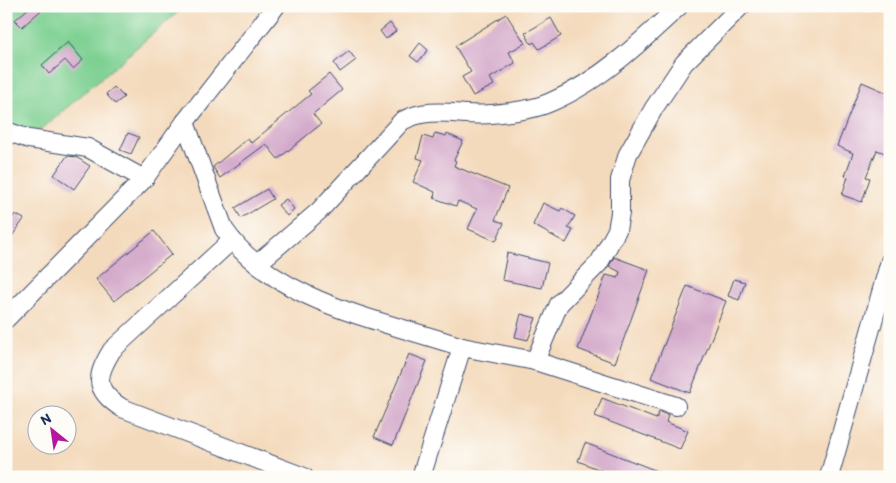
<svg xmlns="http://www.w3.org/2000/svg" width="896" height="483" viewBox="0 0 896 483" font-family="Itim,sans-serif">
  <style>
    .green { fill: #7dd092; stroke: #4c8078 }
    .building { fill: #d4aacb }
    .lines { fill: none; stroke-linecap: round; stroke-linejoin: round }
    .minor-casing { stroke: #3c496c; stroke-width: 20 }
    .minor { stroke: #fff; stroke-width: 18 }
  </style>
  <rect width="100%" height="100%" fill="#fdfcf7"/>
  <filter id="ink" filterUnits="userSpaceOnUse"><feTurbulence type="fractalNoise" baseFrequency=".02" numOctaves="2"/><feDisplacementMap in="SourceGraphic" scale="10" xChannelSelector="R" yChannelSelector="G"/><feConvolveMatrix kernelMatrix="1 2 1 2 8 2 1 2 1" color-interpolation-filters="sRGB"/></filter>
  <filter id="wash" filterUnits="userSpaceOnUse"><feTurbulence type="fractalNoise" baseFrequency=".0096" numOctaves="4" result="noise"/><feDisplacementMap in="SourceGraphic" scale="20" xChannelSelector="R" yChannelSelector="G"/><feGaussianBlur stdDeviation="1.12" result="paint"/><feColorMatrix in="noise" values="0 0 0 0 0 0 0 0 0 0 0 0 0 0 0 0 0 1.4 0 .05"/><feComposite in="paint" operator="in"/></filter>
  <g filter="url(#wash)">
    <rect width="100%" height="100%" fill="#f4dabc"/>
    <!-- green -->
    <path class="green" d="M6,6h179l-150,129 -29,-12z"/>
    <g id="blocks">
      <!-- building -->
      <g class="building">
        <path d="M31,6h15l-24,21 -7,-7z"/>
        <path d="M506,14l19,29 -16,9 6,11 -25,15 4,7 -21,11 -11,-19 9,-5 -16,-26z"/>
        <path d="M551,18l10,18 -22,13 -5,-7 -3,2 -6,-11z"/>
        <path d="M390,23l6,8 -10,8 -6,-8z"/>
        <path d="M68,42l15,18 -10,9 -8,-9 -16,14 -7,-9z"/>
        <path d="M420,43l8,7 -10,12 -8,-6z"/>
        <path d="M349,51l7,9 -16,12 -6,-9z"/>
        <path d="M329,74l13,16 -29,24 8,10 -43,35 -12,-15 -46,34 -7,-11 35,-29 3,5 60,-49 -3,-3z"/>
        <path d="M862,82l28,12v61l-13,-5 -11,27 4,1 -8,24 -20,-7 6,-18 -3,-1 8,-23 -16,-7z"/>
        <path d="M114,87l10,10 -9,7 -9,-10z"/>
        <path d="M128,133l11,4 -8,17 -11,-4z"/>
        <path d="M435,133l11,3 1,-2 16,7 -9,19 2,1 -2,5 54,22 -13,32 9,3 -8,18 -28,-12 9,-20 -19,-8 -2,5 -22,-8 1,-6 -22,-10 10,-22 -6,-2 6,-22 10,3z"/>
        <path d="M67,156l9,1 14,9 -16,23 -20,-14z"/>
        <path d="M267,189l6,10 -32,19 -6,-10z"/>
        <path d="M286,199l8,10 -7,7 -9,-11z"/>
        <path d="M543,203l17,8 2,-3 13,8 -7,12 5,2 -7,13 -33,-18z"/>
        <path d="M15,214l9,5 -18,26v-19z"/>
        <path d="M154,231l18,23 -58,47 -18,-22z"/>
        <path d="M507,253l41,10 -6,25 -40,-8z"/>
        <path d="M614,257l35,13 -34,93 -37,-14 28,-74 12,3 2,-6 -11,-6z"/>
        <path d="M734,279l11,3 -6,18 -11,-4z"/>
        <path d="M687,286l39,15 -36,92 -39,-15z"/>
        <path d="M521,314l15,4 -8,22 -13,-3z"/>
        <path d="M409,354l18,7 -34,84 -19,-8z"/>
        <path d="M602,398l54,21 3,-7 9,3 -2,7 22,9 -8,18 -85,-33z"/>
        <path d="M585,443l85,33v1h-52l-40,-16z"/>
      </g>
    </g>
  </g>
  <g filter="url(#ink)">
    <use href="#blocks" fill-opacity="0" stroke="#3c496c" stroke-width="1"/>
    <g class="lines">
      <!-- minor casing -->
      <g class="minor-casing">
        <g id="minor">
          <path d="M185,122l39,107c50,74 159,91 238,118l-41,130"/>
          <path d="M6,131l23,8 59,9 56,31"/>
          <path d="M232,240l-120,110c-16,26 -19,40 10,58l182,69"/>
          <path d="M257,264l62,-53 83,-90c30,-16 58,-4 90,-7 20,-2 41,-4 59,-12 49,-21 90,-60 128,-96"/>
          <path d="M6,319l138,-140 41,-57 91,-116"/>
          <path d="M462,347l73,14 141,45"/>
          <path d="M535,361l24,-57 40,-41 18,-33 3,-17v-33l8,-26 26,-46 30,-45 57,-57"/>
          <path d="M829,477l61,-216"/>
        </g>
      </g>
      <!-- minor -->
      <use href="#minor" class="minor"/>
    </g>
  </g>
  <!-- margin -->
  <rect width="896" height="483" fill="none" stroke="#fdfcf7" stroke-width="25"/>
  <!-- north arrow -->
  <g transform="translate(52 430) rotate(330)"><circle r="24" fill="#fdfcf7" stroke="#a3aaba"/>
  <path d="M0-4L9 19L0 12L-9 19Z" fill="#b5179e"/>
  <text y="-8" font-size="14" font-weight="bold" text-anchor="middle" fill="#1b2f5e">N</text>
  </g>
</svg>
